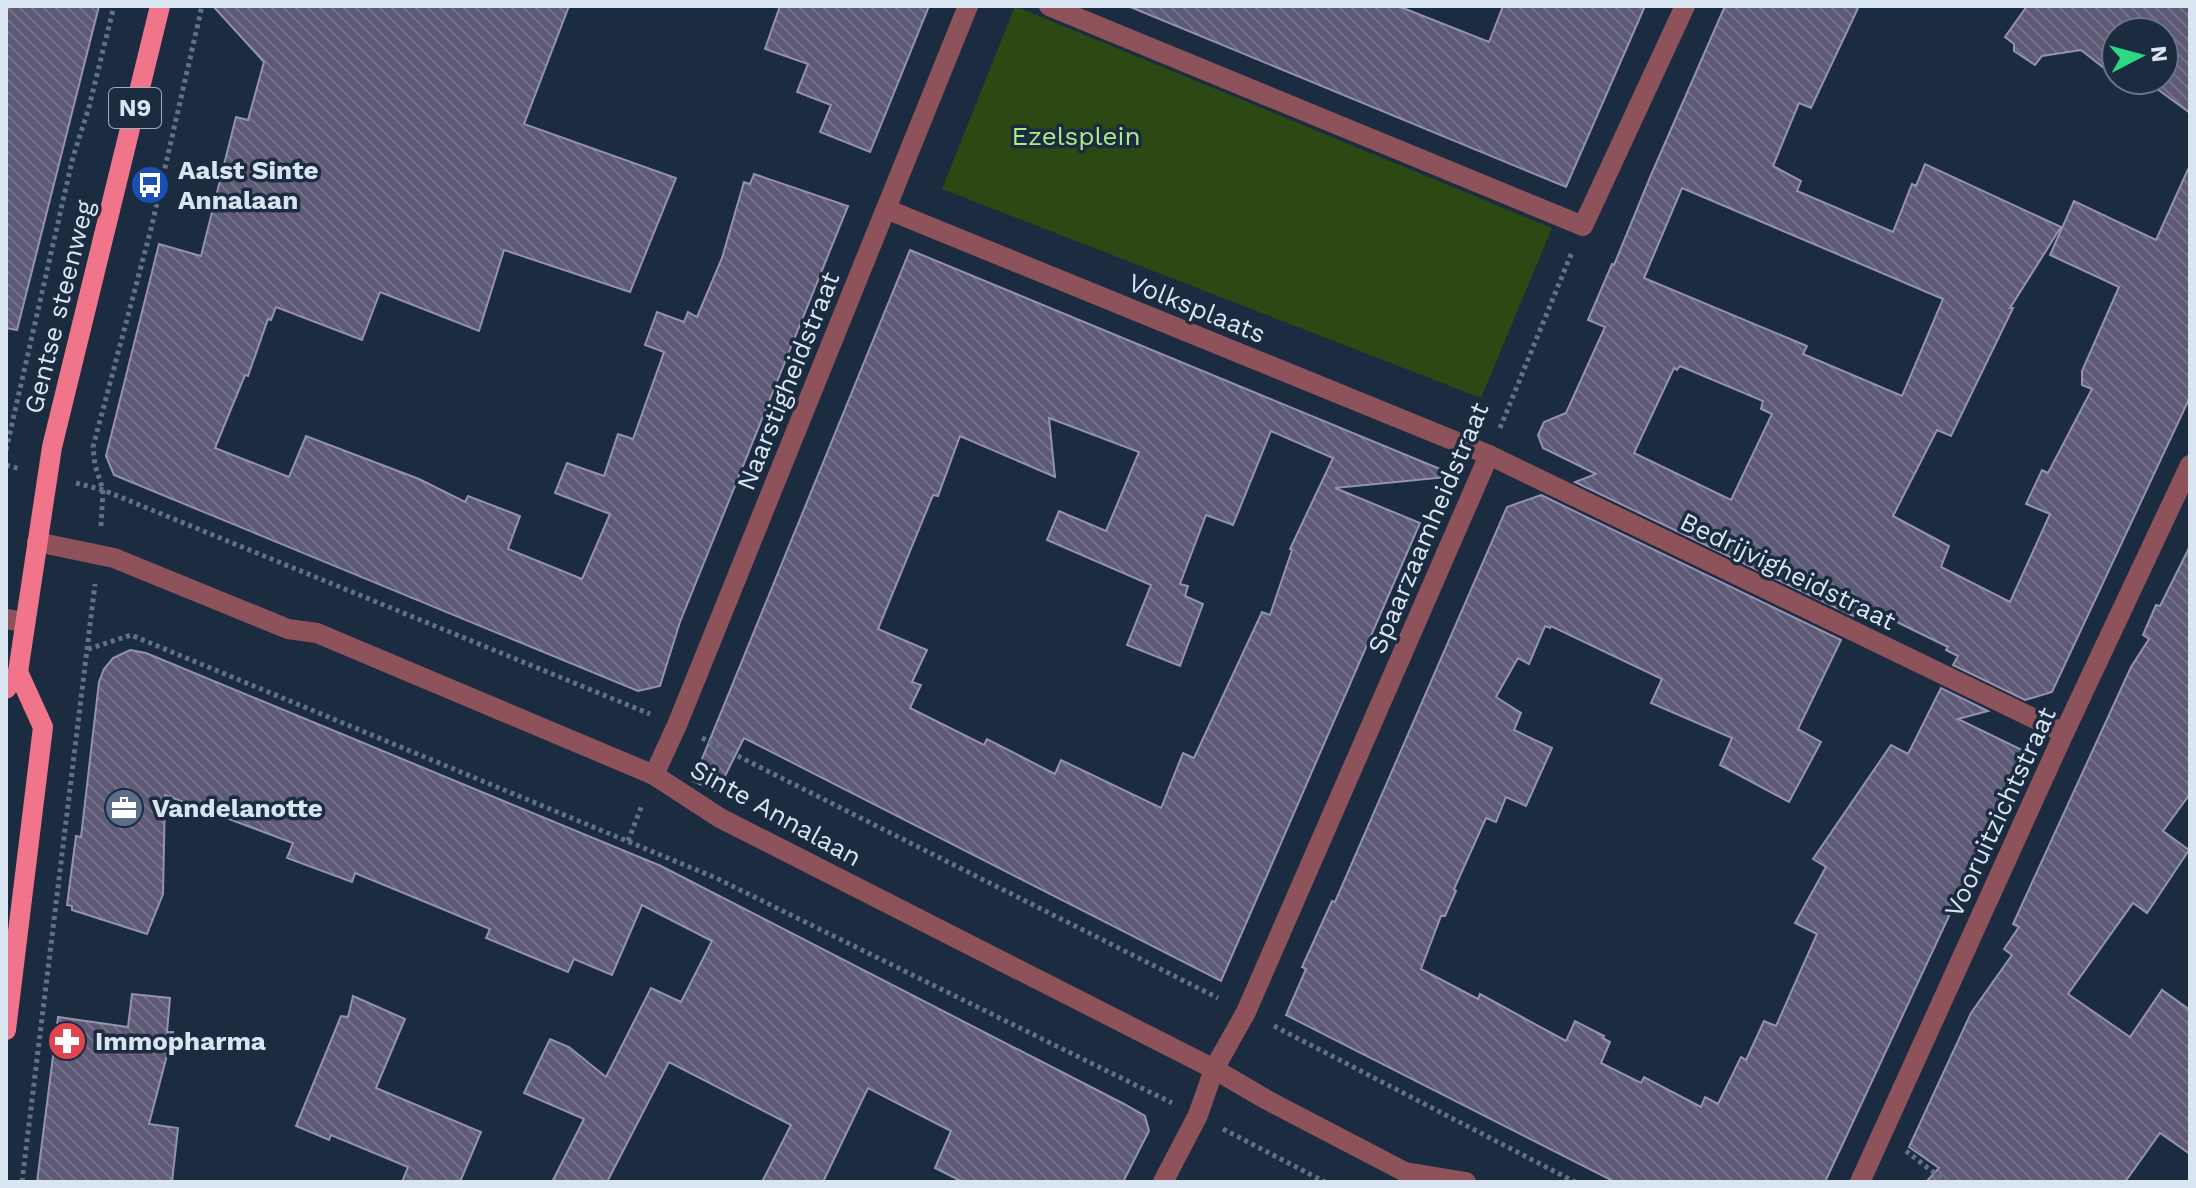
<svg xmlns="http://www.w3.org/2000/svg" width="2196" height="1188" viewBox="0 0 2196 1188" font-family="'Work Sans',sans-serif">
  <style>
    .green { fill: #2c4813 }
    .building { fill: url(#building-back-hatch); stroke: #9592b0; stroke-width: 2; fill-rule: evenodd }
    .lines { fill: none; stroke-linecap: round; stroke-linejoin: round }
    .path { stroke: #637183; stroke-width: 5; stroke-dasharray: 4 4; stroke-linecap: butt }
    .street { stroke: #8e525b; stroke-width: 20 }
    .primary { stroke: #f0758a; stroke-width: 20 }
    .labels { text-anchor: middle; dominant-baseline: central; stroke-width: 7; stroke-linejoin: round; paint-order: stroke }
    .shield { fill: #1b2b40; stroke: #a1adbd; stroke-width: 2 }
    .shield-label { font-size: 24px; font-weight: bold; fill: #dae5f2 }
    .park-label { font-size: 26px; fill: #afeb83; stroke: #1b2b40 }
    .poi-label { font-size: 26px; font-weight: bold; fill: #dae5f2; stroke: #1b2b40; text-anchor: start }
    .street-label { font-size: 26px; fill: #dae5f2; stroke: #1b2b40 }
  </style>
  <defs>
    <pattern id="building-back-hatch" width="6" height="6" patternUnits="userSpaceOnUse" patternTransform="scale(2)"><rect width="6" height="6" fill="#5e5a76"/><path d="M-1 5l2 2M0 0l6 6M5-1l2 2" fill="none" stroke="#74728a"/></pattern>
  </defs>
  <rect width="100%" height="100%" fill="#1b2b40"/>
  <!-- green -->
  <path class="green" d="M1015,6l537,222 -71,170 -539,-209z"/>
  <!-- building -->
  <g class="building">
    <path d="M6,6h93l-82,324 -11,-2z"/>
    <path d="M213,6h356l-45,118 152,54 -46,114 -126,-42 -25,81 -99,-39 -18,48 -86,-33 -5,13 -3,-1 -20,57 -3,-1 -30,73 74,29 17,-41 113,43 46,23 3,-6 52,20 -12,33 74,30 28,-65 -55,-21 12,-30 37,13 14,-42 15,5 31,-87 -19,-7 12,-33 27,10 4,-10 9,5 25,-59 22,-76 6,2 4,-10 94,32 -168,416 -20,64 -22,5 -524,-216 -8,-19 53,-212 42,12 35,-139 12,3 16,-58z"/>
    <path d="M780,6h149l-59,146 -50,-20 11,-27 -34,-13 11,-28 -43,-15z"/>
    <path d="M1128,6h270l91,36 14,-36h142l-79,181z"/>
    <path d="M1725,6h134l-48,102 -12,-5 -26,63 28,15 -4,10 96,41 19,-48 4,2 9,-22 136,63 -51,81h3l-62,128 -14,-6 -44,86 56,30 -8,21 69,35 40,-88 -24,-10 16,-34 6,3 44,-84 -10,-4v-14l37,-84 -69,-32 24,-54 82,39 34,-75v232l-138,295 -27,8 -72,-35 5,-9 -12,-6 2,-3 -49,-24 -40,-20 -6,13 -278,-134 21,-8 -53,-26 -5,-13 6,-13 22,-9 39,-86 -17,-7 24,-56 2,1 37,-90zM1682,188l261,111 -41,97 -99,-42 4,-8 -163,-68zM1680,366l83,35 -2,8 11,5 -41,86 -97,-47 40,-85 3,2z"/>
    <path d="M2027,6h163v107l-45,-33h19v-48h-48v26l-3,-2 -9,12 -23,-18 -39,6 -7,9 -21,-14v-7l-9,-7z"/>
    <path d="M910,250l547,226 -122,12 85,35 -199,458 -477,-243 -27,54 -24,-11zM1049,418l90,34 -33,79 -47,-20 -12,29 104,45 -24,60 53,21 23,-62 -18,-8 3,-10 -8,-2 26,-69 27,10 38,-94 62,27 -43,91 2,1 -22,65 -8,-3 -68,146 -11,-5 -22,55 -100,-48 -6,14 -68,-35 -3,6 -74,-37 11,-23 -9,-3 15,-32 -49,-21 55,-134 5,1 22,-60 95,41z"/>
    <path d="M1541,495l300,145 -43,89 23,13 -32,60 -69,-37 12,-27 -81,-35 11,-24 -111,-53 -1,2 -5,-2 -16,38 -11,-6 -22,39 25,16 -7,17 38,18 -26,58 -20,-9 -10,25 -10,-4 -32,71 2,2 -11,25h-4l-20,53 57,30 2,-5 86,47 9,-20 29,15 -1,2 7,4 -9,21 40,20 3,-6 57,30 4,-10 13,7 23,-47 5,3 18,-39 12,5 41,-92 -22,-11 31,-56 -13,-8 78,-114 17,9 33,-66 47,23 -30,8 66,32 -37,76 3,1 -165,354h-210l-329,-167 20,-46 -4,-2 30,-66 3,1 172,-395z"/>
    <path d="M2190,546v248l-27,37 26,19 -42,63 -14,-10 -65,91 62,43 32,-47 28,20v144l-30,-21 -35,49h-199l13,-14 -30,-21 62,-134 41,-58 -8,-6 15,-22 -6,-3 118,-257 18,-28 -6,-4 13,-30 4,1z"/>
    <path d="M130,650l16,3 515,213 463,238 21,12 4,15 -26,51h-160l-28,-14 16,-37 -83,-43 -45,94h-61l29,-57 -122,-63 -62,120h-55l32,-63 -60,-26 26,-54 19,8 37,30 45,-89 30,14 31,-61 -70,-36 -30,70 -38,-16 -6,13 -82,-34 4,-9 -50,-21 -85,-35 -3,9 -65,-24 6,-15 -128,-48 -2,99 -16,40 -75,-24v-4l-5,-1 9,-69 5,1 18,-155 5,-13 9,-11z"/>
    <path d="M132,994l38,4 -3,34h6l-24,92 29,4 -6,54h-135l21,-165 70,10z"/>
    <path d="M353,996l52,23 -29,69 105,44 -21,50h-58l6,-15 -77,-32 -2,5 -33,-14 45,-110 7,1z"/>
  </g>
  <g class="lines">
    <!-- path -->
    <g class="path">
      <path d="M1500,428l72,-176"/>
      <path d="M6,450l67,-293 16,-50 25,-101"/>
      <path d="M6,465l14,4"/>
      <path d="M76,483l27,7 547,224"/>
      <path d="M101,526l2,-36 -8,-25 -2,-18 58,-218 51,-223"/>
      <path d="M88,649l43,-14 585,243 456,225"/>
      <path d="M702,738l516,260"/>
      <path d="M628,841l14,-36"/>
      <path d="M1274,1026l301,156"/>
      <path d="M1223,1129l102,53"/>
      <path d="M1906,1151l40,31"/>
      <path d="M22,1182l73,-598"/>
    </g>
    <!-- street -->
    <g class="street">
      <path d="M1049,6l534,220 102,-220"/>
      <path d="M886,209l603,246 575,278"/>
      <path d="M37,542l77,16 174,71 29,4 337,142 66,43 494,251 53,31 138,72 61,10"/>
      <path d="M6,619l19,3"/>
      <path d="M654,775l23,-50 291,-719"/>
      <path d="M1163,1182l35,-67 16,-46 32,-57 243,-557"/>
      <path d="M1860,1182l204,-449 126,-268"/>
    </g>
    <!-- primary -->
    <g class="primary">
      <path d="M6,689l12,-17 34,-225 108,-441"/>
      <path d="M6,1030l37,-303 -25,-55"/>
    </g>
  </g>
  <!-- icons -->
  <defs>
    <g id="bus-disc" transform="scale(2)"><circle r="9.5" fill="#1a4fb4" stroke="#1b2b40"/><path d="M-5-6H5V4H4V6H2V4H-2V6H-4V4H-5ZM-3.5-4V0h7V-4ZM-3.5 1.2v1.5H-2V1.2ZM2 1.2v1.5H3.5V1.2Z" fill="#fff"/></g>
    <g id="office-disc" transform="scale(2)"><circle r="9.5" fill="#5c6f8a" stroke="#1b2b40"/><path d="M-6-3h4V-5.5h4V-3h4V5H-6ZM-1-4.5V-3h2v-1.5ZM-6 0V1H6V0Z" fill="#fff"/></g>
    <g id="pharmacy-disc" transform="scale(2)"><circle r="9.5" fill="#e0444e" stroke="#1b2b40"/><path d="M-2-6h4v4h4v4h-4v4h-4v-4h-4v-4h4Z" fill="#fff"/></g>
  </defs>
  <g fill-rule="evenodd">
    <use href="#bus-disc" x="150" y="185"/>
    <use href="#office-disc" x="124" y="808"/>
    <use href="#pharmacy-disc" x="67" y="1041"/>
  </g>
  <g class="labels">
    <!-- shield labels -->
    <rect class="shield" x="109" y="88" width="52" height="40" rx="6"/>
    <g class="shield-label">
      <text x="135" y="108">N9</text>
    </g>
    <!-- park labels -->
    <g class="park-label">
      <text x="1076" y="136">Ezelsplein</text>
    </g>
    <!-- poi labels -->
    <g class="poi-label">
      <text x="178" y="170">Aalst Sinte<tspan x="178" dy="30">Annalaan</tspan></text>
      <text x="152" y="808">Vandelanotte</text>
      <text x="95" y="1041">Immopharma</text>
    </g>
    <!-- street labels -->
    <g class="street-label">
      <text transform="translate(59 307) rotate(-76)">Gentse steenweg</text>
      <text transform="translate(1197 308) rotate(22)">Volksplaats</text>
      <text transform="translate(788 381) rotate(-68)">Naarstigheidstraat</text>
      <text transform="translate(1428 528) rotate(-67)">Spaarzaamheidstraat</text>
      <text transform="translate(1788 571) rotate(26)">Bedrijvigheidstraat</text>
      <text transform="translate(2000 812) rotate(-65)">Vooruitzichtstraat</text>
      <text transform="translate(776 813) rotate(29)">Sinte Annalaan</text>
    </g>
  </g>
  <!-- border -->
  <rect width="2196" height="1188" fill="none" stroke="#dae5f2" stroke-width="16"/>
  <!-- north arrow -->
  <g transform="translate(2140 56) rotate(84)"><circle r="38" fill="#1b2b40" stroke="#677587" stroke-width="2"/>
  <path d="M0-6L14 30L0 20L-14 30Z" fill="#2ed883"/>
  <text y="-12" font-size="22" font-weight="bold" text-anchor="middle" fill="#dae5f2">N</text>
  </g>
</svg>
